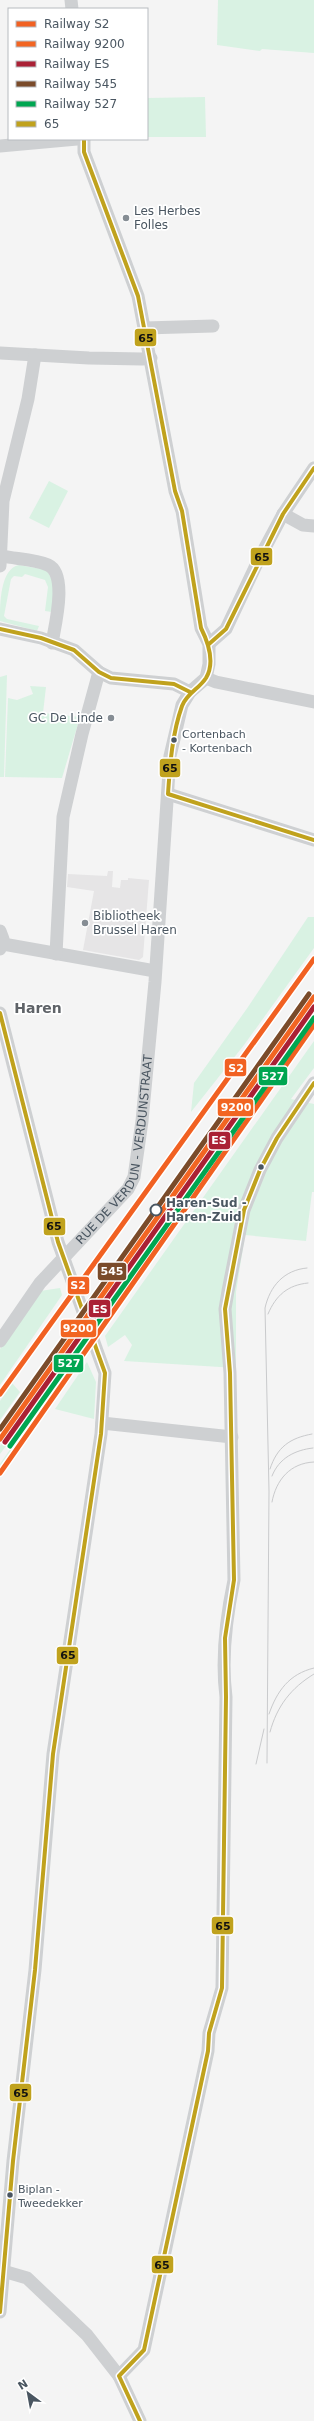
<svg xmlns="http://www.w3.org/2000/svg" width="314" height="2421" viewBox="0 0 314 2421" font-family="'DejaVu Sans',sans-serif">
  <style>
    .education { fill: #e6e5e6 }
    .green { fill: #d9f2e3 }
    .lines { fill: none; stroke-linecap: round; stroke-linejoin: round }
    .minor { stroke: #ced0d2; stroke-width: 13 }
    .tram { stroke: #c9cacc; stroke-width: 1 }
    .bus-1-casing { stroke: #fff; stroke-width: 7 }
    .bus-1 { stroke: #c0a21d; stroke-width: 4 }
    .rail-1-casing { stroke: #fff; stroke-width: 8 }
    .rail-2-casing { stroke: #fff; stroke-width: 8 }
    .rail-3-casing { stroke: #fff; stroke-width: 8 }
    .rail-4-casing { stroke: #fff; stroke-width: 8 }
    .rail-5-casing { stroke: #fff; stroke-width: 8 }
    .rail-1 { stroke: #f16122; stroke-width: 5 }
    .rail-2 { stroke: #f26522; stroke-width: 5 }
    .rail-3 { stroke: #aa2135; stroke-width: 5 }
    .rail-4 { stroke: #7a4b2a; stroke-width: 5 }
    .rail-5 { stroke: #00a651; stroke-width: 5 }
    .poi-dot { fill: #868d94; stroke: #fff; stroke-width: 1.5 }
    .bus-dot { fill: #4a5661; stroke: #fff; stroke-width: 1.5 }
    .stop-dot { fill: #fff; stroke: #4a5661; stroke-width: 2 }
    .labels { text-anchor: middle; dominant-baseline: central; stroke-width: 3.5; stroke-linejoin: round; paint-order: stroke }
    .bus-label { font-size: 11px; fill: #4a5661; stroke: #fff; text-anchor: start }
    .poi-label { font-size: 12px; fill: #4a5661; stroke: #fff; text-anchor: start }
    .street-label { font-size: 12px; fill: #4a5661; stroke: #fff }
    .stop-label { font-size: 12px; font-weight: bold; fill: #4a5661; stroke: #fff; text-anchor: start }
    .quarter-label { font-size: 14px; font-weight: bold; fill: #5f6368; stroke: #fff }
    .line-badge { stroke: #fff; stroke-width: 1.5 }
    .badge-label { font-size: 11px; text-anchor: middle; font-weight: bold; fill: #fff }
    .pale-badge-label { font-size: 11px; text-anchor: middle; font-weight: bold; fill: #111 }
  </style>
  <rect width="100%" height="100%" fill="#f4f4f4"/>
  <!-- education -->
  <path class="education" d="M108,871h5l-1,16 8,1 1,-8h7v-2l21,2 -6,77 -4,3 -56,-10 11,-59 -27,-4 1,-13 39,2z"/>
  <!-- green -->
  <g class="green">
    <path d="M218,0h96v53l-52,-4 -2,2 -43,-6z"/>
    <path d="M205,97l1,40h-59v-39z"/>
    <path d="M49,481l19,10 -19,37 -20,-10z"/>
    <path d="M19,565l28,5 7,14 -2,28 -7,-1 3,-24 -3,-7 -20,-6 -3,3 -8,-1 -3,3 -7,37 3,3 32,7 -2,5 -37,-10c0,-17 0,-52 19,-56z"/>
    <path d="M7,675l-3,102h-4v-100z"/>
    <path d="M30,686l16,1 -3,26 37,4 -18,61 -57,-1 3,-79 9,2 16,-6z"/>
    <path d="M308,917h6v31l-70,97 -53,67 3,-29 54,-76z"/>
    <path d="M314,1041v27l-23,31 23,5v88h-2l-6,49 -61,-6 -9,57v76l-112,-7 8,-16 -7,-10 -17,12 -3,-11z"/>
    <path d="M60,1288l2,7 -62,90v-36l40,-58z"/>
    <path d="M87,1362l9,20 -2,37 -39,-10z"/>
    <path d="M12,1383l8,9 -20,28v-19z"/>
    <path d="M28,1406h8l-36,48v-8z"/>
    <path d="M41,1409l-41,59v-4l36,-52z"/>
  </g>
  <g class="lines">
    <!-- minor -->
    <g class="minor">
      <path d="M71,0l1,9"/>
      <path d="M0,146l77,-7"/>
      <path d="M145,328l68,-2"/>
      <path d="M0,353l89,5 53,1 9,-1"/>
      <path d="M283,514l20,11 11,1"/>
      <path d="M2,556c14,3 33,3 46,9 20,9 7,60 4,78"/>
      <path d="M0,566l3,-65 25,-102 7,-44"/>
      <path d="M0,629l41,9 33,12 25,22 12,6 63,6 16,8"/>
      <path d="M209,644l17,-15 33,-70 24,-45 31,-46"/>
      <path d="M206,678l10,4 98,20"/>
      <path d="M168,794l146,46"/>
      <path d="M0,931l3,8 -3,10"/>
      <path d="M3,944l152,27"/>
      <path d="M56,954l7,-137 19,-83 17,-62"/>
      <path d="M0,1013l58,229 47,131 -4,61 -48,320 -18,216 -22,191 -13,151"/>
      <path id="s1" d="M0,1341l40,-58 88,-94 6,-12 8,-56 13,-139 15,-226 12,-51 8,-13 16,-14 3,-14v-20l-8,-16 -19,-117 -7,-20 -37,-195 -54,-144v-13"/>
      <path d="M102,1423l130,14"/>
      <path d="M3,2271l24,7 60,57 32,41 21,45"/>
      <path d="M119,2376l25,-26 64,-299 1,-18 13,-45 4,-291c-5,-39 0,-79 8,-117l-4,-207 -5,-64 3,-18 16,-81 16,-40 17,-32 37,-55"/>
    </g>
    <!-- tram -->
    <g class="tram">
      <path d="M268,1314c8,-19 20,-29 40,-31"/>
      <path d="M270,1469c7,-22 20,-31 42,-35"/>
      <path d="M272,1476c7,-18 23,-26 41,-28"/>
      <path d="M272,1502c4,-22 18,-39 42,-40"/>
      <path d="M269,1714c8,-23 20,-40 45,-46"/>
      <path d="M270,1732c7,-26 21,-44 44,-58"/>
      <path d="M267,1763l2,-272 -4,-183c5,-22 19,-38 42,-40"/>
      <path d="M256,1764l8,-35"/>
    </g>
    <!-- bus-1 casing -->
    <g class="bus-1-casing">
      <g id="bus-1">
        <path d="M84,139v13l54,144 37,195 7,20 19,117c7,14 14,35 5,50 -7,11 -19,15 -24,28 -10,28 -12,59 -14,88l146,46"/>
        <path d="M0,629l41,9 33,12 25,22 12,6 63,6 16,8"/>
        <path d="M209,644l17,-15 57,-115 31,-46"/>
        <path d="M0,1013l58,229 47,131 -4,61 -48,320 -18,216 -22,191 -13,151"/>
        <path d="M140,2421l-21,-45 25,-26 64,-299 1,-18 13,-45 4,-291 -1,-59 9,-58 -4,-207 -5,-64 19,-99 16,-40 17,-32 37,-55"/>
      </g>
    </g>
    <!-- bus-1 -->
    <use href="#bus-1" class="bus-1"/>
    <!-- rail-1 casing -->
    <g class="rail-1-casing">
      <g id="rail-1">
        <path d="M0,1394l314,-435"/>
        <path d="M0,1473l314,-448"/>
      </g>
    </g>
    <!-- rail-2 casing -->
    <g class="rail-2-casing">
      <path id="rail-2" d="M0,1439l314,-442"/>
    </g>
    <!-- rail-3 casing -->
    <g class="rail-3-casing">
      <path id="rail-3" d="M5,1442l309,-435"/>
    </g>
    <!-- rail-4 casing -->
    <g class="rail-4-casing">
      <path id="rail-4" d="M0,1429l309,-435"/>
    </g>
    <!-- rail-5 casing -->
    <g class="rail-5-casing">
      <path id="rail-5" d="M10,1446l304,-428"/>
    </g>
    <!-- rail-1 -->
    <use href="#rail-1" class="rail-1"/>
    <!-- rail-2 -->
    <use href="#rail-2" class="rail-2"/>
    <!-- rail-3 -->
    <use href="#rail-3" class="rail-3"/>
    <!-- rail-4 -->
    <use href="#rail-4" class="rail-4"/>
    <!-- rail-5 -->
    <use href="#rail-5" class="rail-5"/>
  </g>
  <!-- markers -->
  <g class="poi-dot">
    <circle cx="126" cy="218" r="4"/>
    <circle cx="111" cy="718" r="4"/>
    <circle cx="85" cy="923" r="4"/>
  </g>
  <g class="bus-dot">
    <circle cx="174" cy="740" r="3.5"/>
    <circle cx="261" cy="1167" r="3.5"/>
    <circle cx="10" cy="2195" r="3.5"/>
  </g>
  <circle class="stop-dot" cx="156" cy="1210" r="5.5"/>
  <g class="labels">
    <!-- bus labels -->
    <g class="bus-label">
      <text x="182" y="734">Cortenbach<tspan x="182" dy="14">- Kortenbach</tspan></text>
      <text x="18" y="2189">Biplan -<tspan x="18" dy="14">Tweedekker</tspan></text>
    </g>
    <!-- poi labels -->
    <g class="poi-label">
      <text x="134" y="211">Les Herbes<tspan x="134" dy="14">Folles</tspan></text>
      <text x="103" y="718" text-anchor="end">GC De Linde</text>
      <text x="93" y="916">Bibliotheek<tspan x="93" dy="14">Brussel Haren</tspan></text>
    </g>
    <!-- street labels -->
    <g class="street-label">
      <text stroke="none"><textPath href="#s1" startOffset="231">RUE DE VERDUN - VERDUNSTRAAT</textPath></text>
    </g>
    <!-- stop labels -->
    <g class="stop-label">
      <text x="166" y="1203">Haren-Sud -<tspan x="166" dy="14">Haren-Zuid</tspan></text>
    </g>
    <!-- quarter labels -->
    <g class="quarter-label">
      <text x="38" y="1008">Haren</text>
    </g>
  </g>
  <g class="line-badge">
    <rect x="134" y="328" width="23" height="19" rx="4" fill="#c0a21d"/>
    <rect x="250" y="547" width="23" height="19" rx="4" fill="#c0a21d"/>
    <rect x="159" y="758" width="22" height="20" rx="4" fill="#c0a21d"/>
    <rect x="224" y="1058" width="23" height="19" rx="4" fill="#f16122"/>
    <rect x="258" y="1066" width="30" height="20" rx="4" fill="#00a651"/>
    <rect x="217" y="1098" width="37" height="19" rx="4" fill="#f26522"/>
    <rect x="208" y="1131" width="23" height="19" rx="4" fill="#aa2135"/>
    <rect x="43" y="1217" width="23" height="19" rx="4" fill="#c0a21d"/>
    <rect x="97" y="1262" width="30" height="19" rx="4" fill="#7a4b2a"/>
    <rect x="67" y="1276" width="23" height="19" rx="4" fill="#f16122"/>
    <rect x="88" y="1299" width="23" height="19" rx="4" fill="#aa2135"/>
    <rect x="60" y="1319" width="37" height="19" rx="4" fill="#f26522"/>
    <rect x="53" y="1354" width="31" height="19" rx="4" fill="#00a651"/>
    <rect x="56" y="1646" width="23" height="19" rx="4" fill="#c0a21d"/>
    <rect x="211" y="1916" width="23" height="19" rx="4" fill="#c0a21d"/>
    <rect x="9" y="2083" width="23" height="19" rx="4" fill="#c0a21d"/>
    <rect x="151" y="2255" width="23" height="19" rx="4" fill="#c0a21d"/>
  </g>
  <g class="badge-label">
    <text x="236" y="1072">S2</text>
    <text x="273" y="1080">527</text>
    <text x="236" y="1111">9200</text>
    <text x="219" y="1144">ES</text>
    <text x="112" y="1275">545</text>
    <text x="78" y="1289">S2</text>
    <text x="100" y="1313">ES</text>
    <text x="78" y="1332">9200</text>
    <text x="69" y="1367">527</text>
  </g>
  <g class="pale-badge-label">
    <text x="146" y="342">65</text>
    <text x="262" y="561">65</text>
    <text x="170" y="772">65</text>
    <text x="54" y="1230">65</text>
    <text x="68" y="1659">65</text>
    <text x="223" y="1930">65</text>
    <text x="21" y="2097">65</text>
    <text x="162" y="2269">65</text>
  </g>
  <!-- legend -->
  <rect x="8" y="8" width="140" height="132" fill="#ffffff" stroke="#b7bbc0"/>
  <rect x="16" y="21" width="20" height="6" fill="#f16122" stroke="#b7bbc0"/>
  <text x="44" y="28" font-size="12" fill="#4a5661">Railway S2</text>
  <rect x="16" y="41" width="20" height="6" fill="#f26522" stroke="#b7bbc0"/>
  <text x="44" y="48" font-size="12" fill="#4a5661">Railway 9200</text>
  <rect x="16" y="61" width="20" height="6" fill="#aa2135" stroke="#b7bbc0"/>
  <text x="44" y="68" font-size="12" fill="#4a5661">Railway ES</text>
  <rect x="16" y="81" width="20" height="6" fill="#7a4b2a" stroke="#b7bbc0"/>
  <text x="44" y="88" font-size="12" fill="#4a5661">Railway 545</text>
  <rect x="16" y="101" width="20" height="6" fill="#00a651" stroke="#b7bbc0"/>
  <text x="44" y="108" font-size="12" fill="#4a5661">Railway 527</text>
  <rect x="16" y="121" width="20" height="6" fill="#c0a21d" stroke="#b7bbc0"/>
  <text x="44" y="128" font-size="12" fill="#4a5661">65</text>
  <!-- north arrow -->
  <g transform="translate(28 2393) rotate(328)" stroke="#ffffff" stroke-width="3" paint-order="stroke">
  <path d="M0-3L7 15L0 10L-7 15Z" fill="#4a5661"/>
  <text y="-6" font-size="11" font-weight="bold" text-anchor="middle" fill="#4a5661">N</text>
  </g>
</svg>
